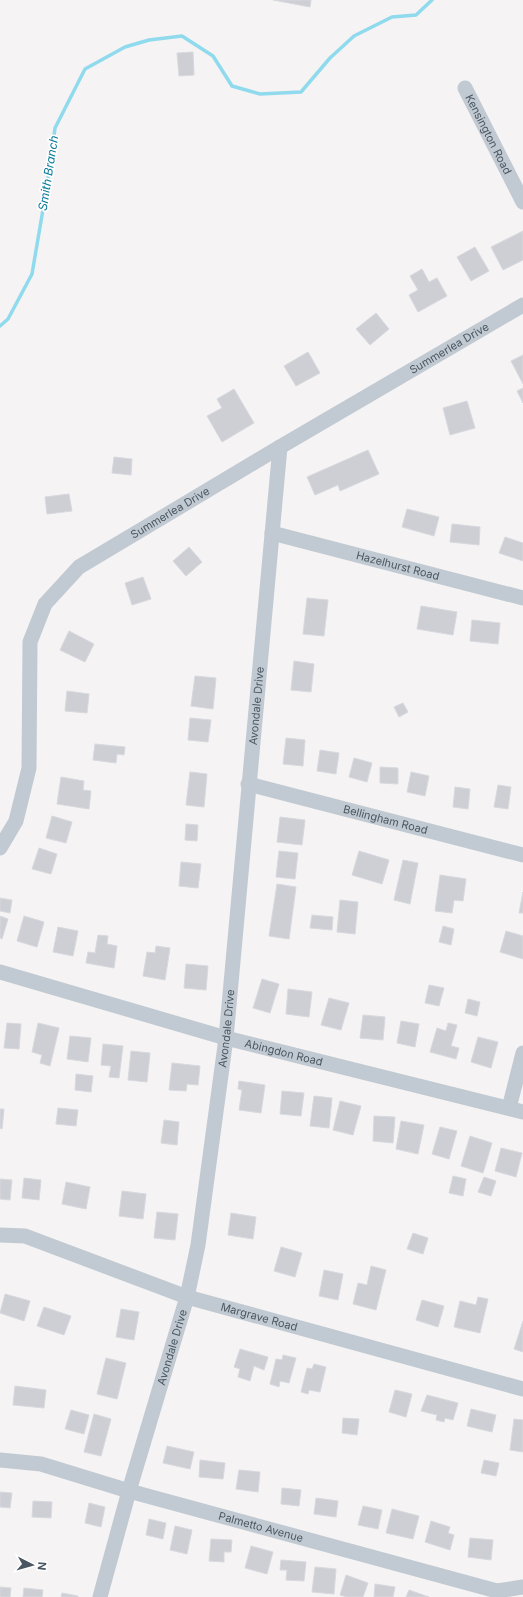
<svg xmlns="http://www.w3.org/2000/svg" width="523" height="1597" viewBox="0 0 523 1597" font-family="Inter,sans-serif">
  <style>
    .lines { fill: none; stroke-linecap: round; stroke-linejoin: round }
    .stream { stroke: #90daee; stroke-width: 3.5 }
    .building { fill: #cdcfd5; stroke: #d7d9de }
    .minor { stroke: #c1cad2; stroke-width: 15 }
    .labels { text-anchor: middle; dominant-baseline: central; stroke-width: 3.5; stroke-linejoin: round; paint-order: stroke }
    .street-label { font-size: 11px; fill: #4a5661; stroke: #fff }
    .water-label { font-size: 12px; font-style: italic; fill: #0c7c9b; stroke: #fff }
  </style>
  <rect width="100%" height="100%" fill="#f5f3f3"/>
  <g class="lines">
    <!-- stream -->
    <path class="stream" d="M0,326l8,-7 24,-45 15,-88 8,-58 30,-59 40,-22 24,-7 33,-4 31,20 19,30 28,8 41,-2 29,-34 24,-22 38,-19 24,-2 16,-15"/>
  </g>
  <!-- building -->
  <g class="building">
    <path d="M273,0h38l-1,7z"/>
    <path d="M193,52l1,23 -15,1 -2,-23z"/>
    <path d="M523,231v29l-20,10 -12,-23z"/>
    <path d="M475,247l14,24 -18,10 -14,-24z"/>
    <path d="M422,269l7,13 8,-4 10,18 -29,16 -9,-17 9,-5 -8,-14z"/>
    <path d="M376,313l13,16 -19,16 -14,-16z"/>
    <path d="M308,352l12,21 -24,13 -12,-20z"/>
    <path d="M523,355v29l-12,-23z"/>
    <path d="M523,388v15l-6,-12z"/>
    <path d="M234,389l20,34 -32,19 -15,-26 15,-8 -5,-9z"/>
    <path d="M467,401l8,27 -25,7 -7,-27z"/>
    <path d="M368,450l11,24 -39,17 -2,-6 -23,10 -8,-18z"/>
    <path d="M114,457l18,2 -1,16 -19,-2z"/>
    <path d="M69,494l3,17 -25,3 -2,-17z"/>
    <path d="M407,509l32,8 -5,19 -32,-9z"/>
    <path d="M452,524l28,3 -1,18 -29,-3z"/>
    <path d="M505,537l18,6v18l-24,-8z"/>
    <path d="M189,547l13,15 -16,14 -13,-15z"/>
    <path d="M143,577l8,22 -19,6 -7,-22z"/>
    <path d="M307,598l21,2 -4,36 -21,-2z"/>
    <path d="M421,606l36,6 -4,23 -36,-6z"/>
    <path d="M472,620l28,3 -2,21 -28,-3z"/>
    <path d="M69,631l25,13 -9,18 -25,-12z"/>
    <path d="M294,661l20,3 -3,28 -20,-2z"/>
    <path d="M195,676l21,2 -3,31 -22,-3z"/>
    <path d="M67,691l22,3 -2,19 -22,-2z"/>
    <path d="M403,703l5,9 -9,5 -5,-10z"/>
    <path d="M190,718l21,2 -3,22 -20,-2z"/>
    <path d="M286,738l19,2 -2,26 -20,-2z"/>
    <path d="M95,744l30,3 -1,8 -7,-1 -1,9 -23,-3z"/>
    <path d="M320,750l19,3 -3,21 -19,-3z"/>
    <path d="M354,758l18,5 -5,19 -18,-5z"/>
    <path d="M380,767l18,1v16l-18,-1z"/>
    <path d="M190,772l17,2 -3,33 -18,-2z"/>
    <path d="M411,772l18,4 -4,20 -18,-4z"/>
    <path d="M61,777l23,4 -1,9 8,1 -2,18 -32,-5z"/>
    <path d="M498,785l13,2 -3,22 -14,-2z"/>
    <path d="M455,787l15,2 -2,20 -15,-2z"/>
    <path d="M52,816l20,6 -6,21 -20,-5z"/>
    <path d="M280,817l25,3 -3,25 -25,-3z"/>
    <path d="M186,824l12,1 -1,16 -12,-1z"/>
    <path d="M39,848l18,6 -6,20 -19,-5z"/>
    <path d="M279,851l19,2 -3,26 -19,-2z"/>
    <path d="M359,851l30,9 -7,24 -30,-9z"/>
    <path d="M403,860l15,3 -8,41 -16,-4z"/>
    <path d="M181,862l20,2 -3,24 -19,-2z"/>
    <path d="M440,875l26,4 -3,22 -9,-1 -2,13 -17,-2z"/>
    <path d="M277,884l19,3 -7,52 -20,-3z"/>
    <path d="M523,892v21h-4z"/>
    <path d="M0,898l12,2 -2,13 -10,-2z"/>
    <path d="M340,900l18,2 -3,32 -18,-2z"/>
    <path d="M312,915l21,2 -1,13 -22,-2z"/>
    <path d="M0,916l8,3 -6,20 -2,-1z"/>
    <path d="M24,916l20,6 -7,25 -20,-6z"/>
    <path d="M443,926l11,3 -3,16 -12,-3z"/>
    <path d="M58,927l20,4 -5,25 -20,-4z"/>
    <path d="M506,931l17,5v23l-23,-7z"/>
    <path d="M98,935l10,1 -1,8 10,2 -3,22 -28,-5 2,-11 7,1z"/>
    <path d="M156,946l14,2 -5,32 -22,-4 4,-24 8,1z"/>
    <path d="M186,964l22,2 -2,24 -22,-2z"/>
    <path d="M262,979l17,5 -9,29 -17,-5z"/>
    <path d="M429,985l15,3 -5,18 -14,-3z"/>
    <path d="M288,989l24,3 -3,25 -23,-3z"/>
    <path d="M329,998l20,5 -8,27 -20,-5z"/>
    <path d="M468,999l12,3 -3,14 -12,-3z"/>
    <path d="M363,1015l22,2 -2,23 -23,-2z"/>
    <path d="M401,1021l18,3 -4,23 -18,-4z"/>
    <path d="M7,1023l14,1 -2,25 -15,-1z"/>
    <path d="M38,1023l21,5 -9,38 -10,-3 2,-8 -10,-3z"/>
    <path d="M448,1023l9,2 -6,21 8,2 -3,11 -26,-7 7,-24 9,3z"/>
    <path d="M70,1036l21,2 -3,24 -21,-3z"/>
    <path d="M478,1037l20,5 -7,26 -20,-6z"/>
    <path d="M103,1044l20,2 -4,32 -10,-1 2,-11 -10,-1z"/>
    <path d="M131,1051l19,2 -3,29 -19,-2z"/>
    <path d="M172,1063l28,3 -2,19 -11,-1 -1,7 -17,-1z"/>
    <path d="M76,1074l17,2 -2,16 -16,-2z"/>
    <path d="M239,1081l26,4 -4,28 -22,-3 3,-20 -4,-1z"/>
    <path d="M282,1091l22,2 -3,23 -21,-2z"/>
    <path d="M314,1096l18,2 -3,30 -19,-2z"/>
    <path d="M340,1101l21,5 -8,29 -20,-5z"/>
    <path d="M58,1108l20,2 -2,16 -20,-2z"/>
    <path d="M0,1109h4l-2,20 -2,-1z"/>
    <path d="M374,1116l21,1 -2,26 -20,-2z"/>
    <path d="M164,1120l15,2 -2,23 -16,-2z"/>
    <path d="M401,1121l23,4 -6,29 -22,-5z"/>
    <path d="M440,1127l17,4 -8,28 -17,-5z"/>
    <path d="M470,1136l22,7 -9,30 -22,-7z"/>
    <path d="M501,1148l21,5 -6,24 -21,-6z"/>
    <path d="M453,1176l13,3 -3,17 -14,-3z"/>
    <path d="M484,1177l12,4 -5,15 -13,-4z"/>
    <path d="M24,1178l17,2 -2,20 -17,-2z"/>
    <path d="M0,1179l12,1 -2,20 -10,-1z"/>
    <path d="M66,1182l24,5 -4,22 -24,-5z"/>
    <path d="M122,1191l24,3 -3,25 -24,-3z"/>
    <path d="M157,1212l21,2 -3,26 -21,-2z"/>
    <path d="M231,1213l25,4 -3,22 -25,-4z"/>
    <path d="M413,1233l15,5 -5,16 -16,-5z"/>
    <path d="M281,1247l21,6 -7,24 -21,-6z"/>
    <path d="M371,1266l15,4 -10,40 -23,-6 5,-21 9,2z"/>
    <path d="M324,1270l19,4 -5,26 -19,-4z"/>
    <path d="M5,1294l25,7 -6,20 -24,-8z"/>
    <path d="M478,1297l10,2 -8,34 -26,-6 6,-26 16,4z"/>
    <path d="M422,1300l22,6 -6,21 -22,-7z"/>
    <path d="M44,1307l27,9 -7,19 -27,-9z"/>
    <path d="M121,1309l18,3 -5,28 -18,-3z"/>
    <path d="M523,1321v31l-9,-3z"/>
    <path d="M240,1349l28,8 -4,13 -10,-4 -4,15 -12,-4 2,-8 -6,-2z"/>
    <path d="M283,1355l13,3 -7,25 -9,-2 -1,6 -9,-3 6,-25 6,1z"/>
    <path d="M106,1358l20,5 -9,36 -20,-5z"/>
    <path d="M314,1364l12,3 -6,25 -11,-2 -1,4 -7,-2 6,-24 5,1z"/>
    <path d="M15,1386l31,4 -2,18 -31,-3z"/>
    <path d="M395,1390l17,4 -6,23 -17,-5z"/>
    <path d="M427,1395l31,8 -5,17 -8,-2 -1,4 -8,-2 1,-5 -16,-4z"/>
    <path d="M471,1409l25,6 -4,17 -25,-6z"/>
    <path d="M71,1410l18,5 -5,19 -19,-5z"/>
    <path d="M94,1414l17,5 -10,37 -17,-4z"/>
    <path d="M343,1418l16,1 -2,16 -15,-2z"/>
    <path d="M514,1419l9,1v32l-13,-2z"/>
    <path d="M167,1446l27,6 -4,17 -27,-6z"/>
    <path d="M200,1460l25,3 -2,16 -24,-2z"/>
    <path d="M484,1460l15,3 -3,13 -15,-3z"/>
    <path d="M239,1470l21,2 -2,20 -22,-3z"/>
    <path d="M282,1488l19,2 -2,16 -18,-2z"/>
    <path d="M0,1492l12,1 -2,15 -10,-1z"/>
    <path d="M316,1498l22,3 -2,16 -22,-3z"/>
    <path d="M33,1501l19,1 -1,16 -19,-1z"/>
    <path d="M89,1503l16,4 -4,20 -16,-4z"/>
    <path d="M363,1506l19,4 -4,19 -20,-4z"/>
    <path d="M392,1509l27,7 -6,23 -27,-6z"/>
    <path d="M149,1519l17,4 -3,16 -17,-4z"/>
    <path d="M431,1521l19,6 -2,6 6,2 -4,15 -25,-8z"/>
    <path d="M175,1526l17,4 -5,24 -17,-4z"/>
    <path d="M470,1538l23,2 -2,20 -23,-3z"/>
    <path d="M211,1539l21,1 -1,12h-7v10l-15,-1z"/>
    <path d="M251,1546l22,6 -6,22 -22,-6z"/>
    <path d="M281,1560l25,2 -2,19 -18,-1 1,-10h-7z"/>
    <path d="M315,1567l21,2 -2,25 -22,-2z"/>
    <path d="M346,1575l22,8 -5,14h-16l-7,-2z"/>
    <path d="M375,1584l20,3 -2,10h-19z"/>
    <path d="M0,1587l11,1 -1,9h-10z"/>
    <path d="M24,1588l19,2 -1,7h-19z"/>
    <path d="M409,1590l20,7h-23z"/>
    <path d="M62,1593l16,3v1h-17z"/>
  </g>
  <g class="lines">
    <!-- minor -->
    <g class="minor">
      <path id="s1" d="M465,88l58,114"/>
      <path id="s2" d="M272,533l251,65"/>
      <path id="s3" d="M248,784l275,71"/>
      <path id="s4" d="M0,848l16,-27 13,-53 1,-126 15,-38 34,-37 201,-120 243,-142"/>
      <path id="s5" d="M0,972l226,66 297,74"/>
      <path d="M509,1108l14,-55"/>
      <path id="s6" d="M0,1235l25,1 162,61 336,92"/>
      <path id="s7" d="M0,1460l41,4 88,27 368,100 26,-4"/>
      <path id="s8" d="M100,1597l29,-106 58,-194 11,-52 28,-207 54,-591"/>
    </g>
  </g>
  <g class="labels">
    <!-- street labels -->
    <g class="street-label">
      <text stroke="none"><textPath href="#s1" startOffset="52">Kensington Road</textPath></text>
      <text stroke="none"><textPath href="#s4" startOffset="733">Summerlea Drive</textPath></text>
      <text stroke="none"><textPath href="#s4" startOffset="409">Summerlea Drive</textPath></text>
      <text stroke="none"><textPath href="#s2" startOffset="130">Hazelhurst Road</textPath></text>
      <text stroke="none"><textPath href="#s8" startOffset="908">Avondale Drive</textPath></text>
      <text stroke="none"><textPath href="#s3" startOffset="142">Bellingham Road</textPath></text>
      <text stroke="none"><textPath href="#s8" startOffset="584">Avondale Drive</textPath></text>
      <text stroke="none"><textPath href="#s5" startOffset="295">Abingdon Road</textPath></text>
      <text stroke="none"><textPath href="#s6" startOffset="273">Margrave Road</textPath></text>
      <text stroke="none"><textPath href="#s8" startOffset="260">Avondale Drive</textPath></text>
      <text stroke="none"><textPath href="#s7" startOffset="270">Palmetto Avenue</textPath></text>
    </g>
    <!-- water labels -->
    <g class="water-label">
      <text transform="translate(48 173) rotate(-81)">Smith Branch</text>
    </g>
  </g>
  <!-- north arrow -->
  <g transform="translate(32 1565) rotate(96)" stroke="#ffffff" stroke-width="3" paint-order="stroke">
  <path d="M0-3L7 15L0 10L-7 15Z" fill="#4a5661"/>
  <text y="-6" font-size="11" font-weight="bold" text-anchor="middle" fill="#4a5661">N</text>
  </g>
</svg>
